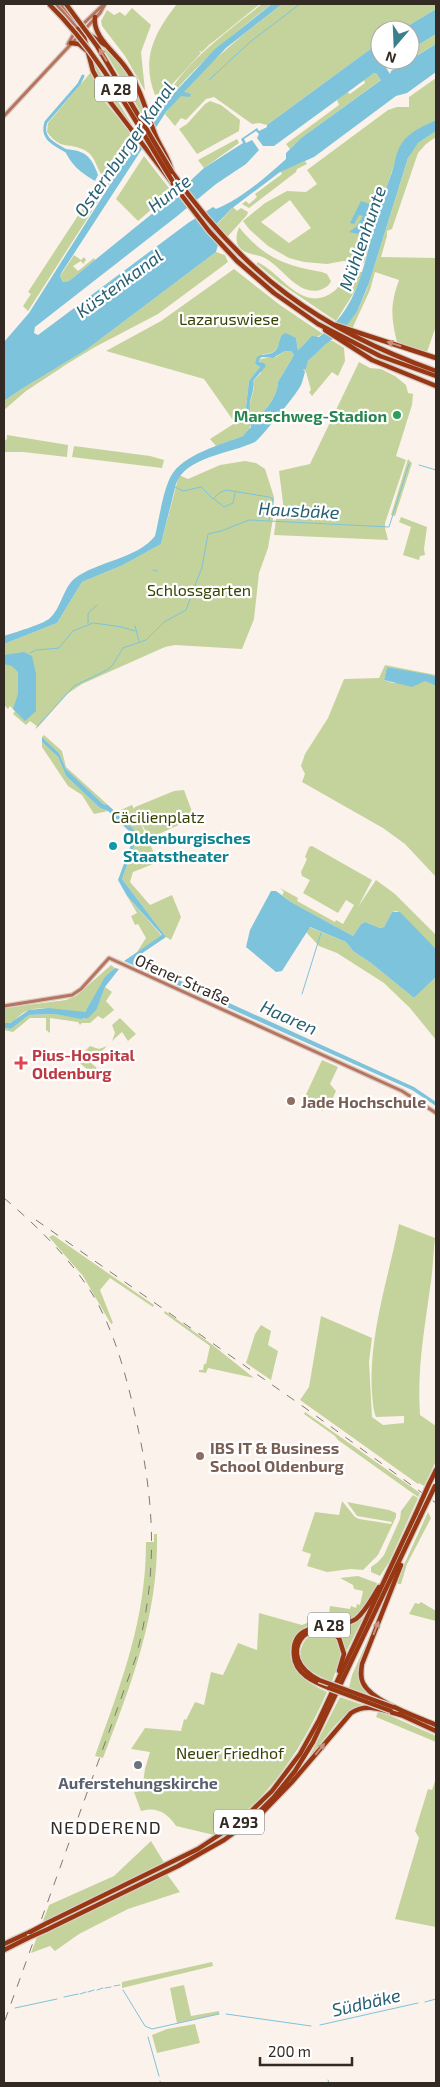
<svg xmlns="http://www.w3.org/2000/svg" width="440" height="2087" viewBox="0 0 440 2087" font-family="'Exo 2',sans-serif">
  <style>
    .green { fill: #c4d39b; fill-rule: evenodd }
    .water { fill: #7dc3db; fill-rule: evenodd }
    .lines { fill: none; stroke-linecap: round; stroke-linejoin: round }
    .stream { stroke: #7dc3db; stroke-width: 1 }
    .canal { stroke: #7dc3db; stroke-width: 3 }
    .secondary-casing { stroke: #d8cec8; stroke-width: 5.5 }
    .highway-casing { stroke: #d8cec8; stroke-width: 7 }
    .secondary { stroke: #b9745e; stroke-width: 3 }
    .highway { stroke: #983713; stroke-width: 4.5 }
    .rail { stroke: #827973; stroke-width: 1; stroke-dasharray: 9 9; stroke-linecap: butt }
    .highway-bridge-casing { stroke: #d8cec8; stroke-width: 7; stroke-linecap: butt }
    .highway-bridge { stroke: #983713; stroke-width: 4.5 }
    .oneway { fill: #c6917d }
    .leisure-dot { fill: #2e9e5b; stroke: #fff; stroke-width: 2 }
    .culture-dot { fill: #0f9aa8; stroke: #fff; stroke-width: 2 }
    .health-dot { fill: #e0444e; stroke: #fff; stroke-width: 2 }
    .education-dot { fill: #8d6e63; stroke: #fff; stroke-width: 2 }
    .worship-dot { fill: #6b7280; stroke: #fff; stroke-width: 2 }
    .labels { text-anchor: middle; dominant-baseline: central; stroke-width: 4.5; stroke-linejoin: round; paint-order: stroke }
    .shield { fill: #fff; stroke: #706a66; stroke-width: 1 }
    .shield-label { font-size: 15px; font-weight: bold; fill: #332a24 }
    .park-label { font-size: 16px; fill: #364100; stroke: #fff }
    .leisure-label { font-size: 16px; font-weight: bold; fill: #27864d; stroke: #fff; text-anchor: end }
    .culture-label { font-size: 16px; font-weight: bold; fill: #0d838f; stroke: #fff; text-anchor: start }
    .street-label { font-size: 16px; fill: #332a24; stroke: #fff }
    .health-label { font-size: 16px; font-weight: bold; fill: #be3a42; stroke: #fff; text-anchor: start }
    .education-label { font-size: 16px; font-weight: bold; fill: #785e54; stroke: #fff; text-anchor: start }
    .worship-label { font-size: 16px; font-weight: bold; fill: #5b616d; stroke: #fff }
    .water-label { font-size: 18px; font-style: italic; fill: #286072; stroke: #fff }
    .neighbourhood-label { font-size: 18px; letter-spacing: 1px; fill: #332a24; stroke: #fff }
  </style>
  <rect width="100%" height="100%" fill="#fcf2ec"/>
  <!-- green -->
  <g class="green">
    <path d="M177,4h83l-47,38 -11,7 8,-5 -8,8 -3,-1 2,2 -35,38 -11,4c-14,-36 -1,-62 22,-91z"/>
    <path d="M262,4h10c-40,30 -76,61 -108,100 13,-37 68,-76 98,-100z"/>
    <path d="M282,4h154v5l-35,21h-21v12l-113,83 -8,-2 -7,1 -38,-27 -8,2 -20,21 -5,-2 -6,8 -10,-12c33,-44 75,-77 117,-110z"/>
    <path d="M132,8l19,17 -10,27 4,39 -20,-35 -23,-30 -1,-5 6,-11 7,5 6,-3 5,4z"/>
    <path d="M436,34v10l-26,15v-9z"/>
    <path d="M101,45c20,19 43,45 44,74z"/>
    <path d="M93,61l40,65c-19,-18 -32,-39 -40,-65z"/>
    <path d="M91,72l14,30 27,33 -28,42c-8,-7 -8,-21 -18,-26 -17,-10 -24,1 -39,-19l1,-9z"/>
    <path d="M374,73l3,1 5,5 -81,59 -11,11 -4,-5 53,-39 -2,-5 10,-8 3,2 15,-11 -1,-3z"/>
    <path d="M436,78v42l-16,8 -21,22 -22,66 -13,47 -21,-2 -16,3 -23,-2 -15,-4 -21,-12 -19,-17 -6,-8 22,-18 22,-12 19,1 11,-8 -10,-14 81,-60 9,-3h12v-10zM290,200l21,28 -22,15 -28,-21z"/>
    <path d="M210,101l11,4 19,15 -1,11 -42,23 -18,-25 8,-5 18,-20z"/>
    <path d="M436,131v6l-10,7 -8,9 -26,76 -5,2v5l-6,21 55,1v68l-9,26 -30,-10c-6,-25 -7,-37 2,-62l-24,-8 -5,18 -18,39 -7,-2 12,-15 10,-23 43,-137 8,-9z"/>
    <path d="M237,139l2,4 -35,25 -6,-8z"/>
    <path d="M136,140l1,1 -109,170 -5,-5 8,-12 -3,-2 68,-104 6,4z"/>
    <path d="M144,156l28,36 -34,29 -22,-22z"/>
    <path d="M305,161l2,3 -10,5 -1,3 -47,36 -7,-4 4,-3 3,3 8,-7 -2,-3 27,-20 -2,-3z"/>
    <path d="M233,207l4,4 4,-3 7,4 -1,3 -28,31 1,-9 -6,-9z"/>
    <path d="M239,227c24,30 46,39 83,45l5,2 4,7c-2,5 -6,7 -11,9 -21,6 -37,-21 -52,-30 -9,-7 -24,-4 -30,-15 -3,-6 -1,-12 1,-18z"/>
    <path d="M216,252l9,3 3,7 -70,52 -63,33 -28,17 -41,27 -22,19v-9l16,-11 66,-40z"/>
    <path d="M74,255l7,5 3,-3 2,3 -3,4 -2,-3 -8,5 5,5 16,-13 1,2 -26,21 -6,1 -3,-6z"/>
    <path d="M257,262c25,11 45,52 76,30 8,-5 8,-15 17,-20h13l-8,19 -19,30 -55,-37 -24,-20z"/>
    <path d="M234,269l46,36 43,29 -16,7 -9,9 -2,-12 -16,-1c-1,12 -5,17 -17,17l-8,10 5,3 -1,2 -10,12 -3,26 5,15 -2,9 -6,5 -27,10 -6,-7 25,-16 -31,-44 -98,-28 55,-30z"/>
    <path d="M329,341h4l11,7 1,13 -7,15 -6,-4 -20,24 -3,-4 2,-2 -5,-18 -3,-3 3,-1 2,-7z"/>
    <path d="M285,351h6l3,4 -16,27c0,11 -11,30 -21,34l-5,-1 -3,-8 5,-19 -1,-7 8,-8 -2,-14 17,-2z"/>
    <path d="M359,362l11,6 11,1 14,7 11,9 2,8 5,1 -1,11 -16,51 10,4 -21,63v5l3,12 -114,-5 2,-16h9l-6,-48 31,-7z"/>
    <path d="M7,435l61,10 -1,12 -44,-5h-19v-11l3,-2z"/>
    <path d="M74,446l76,10 14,4 -2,8 -90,-11z"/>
    <path d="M408,459l4,4 -17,53 -4,-1z"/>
    <path d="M245,461l11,2 9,6 9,28v16l-6,35 -9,25 -5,46 -12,30 -67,-4 -10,2 -83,37 -15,10 -29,33 -8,-6 -4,4 -13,-11 2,-3 -5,-5 -2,3 -4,-4c0,-19 0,-40 0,-61l53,-21 25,-41 41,-17 38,-21 18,-69 9,4 32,-14z"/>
    <path d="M401,517l26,10 -3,22 1,6 -5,1 -1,4 -16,-5 8,-28 -12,-5z"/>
    <path d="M385,665l51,10v2l-49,-10 -3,13 9,3 33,-2 10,5v191l-31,-33 -22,-16 -81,-46 3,-8 -4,-8 4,-12 23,-36 16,-39 35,-1z"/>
    <path d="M44,735l18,16 4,16 42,38 -5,-1 -37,-35 -7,-16 -17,-16z"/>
    <path d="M42,742l16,15 8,19 34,32 8,3 3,-1v-2l5,4 16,-7 2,4 1,-2 39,-16 10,-1 10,27 -2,2 -42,19 -11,-18 19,42 -25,10 -3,10 20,23 22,-10 9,22 -10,23 -5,-3 -44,-58 15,-40 -24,-29 -19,4 -12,-19 -14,-9 -26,-39z"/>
    <path d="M312,846l60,34 -14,27 18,-27 19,14 41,41v14l-39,-38 -5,1 -8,15 -4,1 -15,-6 -4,2 -8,12 -62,-34 -9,-7 2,-3 -4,-4 18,10 -1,3 38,21 1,-2 7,4 11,-19 -8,-5 -8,13 -35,-20 7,-13 -8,-4 -1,-4 6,-13 -2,-2 4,-10z"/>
    <path d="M127,896l35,40 -25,16 9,-14 -8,-14 -3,1 -4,-9 6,-3z"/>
    <path d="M309,927l37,15 7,9 18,12 43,35 22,-21v63l-26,-32 -26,-25 -47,-30 -18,-7 -13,-14z"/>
    <path d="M111,965l4,3 -10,10 -20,34c-17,3 -37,-9 -58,-1 -9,3 -13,14 -23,12v-15l62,-8 10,-4z"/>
    <path d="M105,987l7,5 -6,9 8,9 -11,9 -5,-3 -8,7h-8l-2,2 -2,-3 -28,-4v15l-4,-3v-12h-16l-17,14 -9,-2v-2l7,1 18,-14 25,-1 30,5 13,-10z"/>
    <path d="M120,1018l16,16 -8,7 -6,-9 -10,9 3,-8 -3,-8z"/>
    <path d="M90,1046l9,3 8,-3 -9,9 9,7 -8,3 1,-1 -6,-6 -3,5 6,5 -5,4 1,2 -17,-14z"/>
    <path d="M322,1060l16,7 -8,17 6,7 -6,13 -4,1 -3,6 -20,-10z"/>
    <path d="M399,1224l36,14c-2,17 -2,33 -5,50 -6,45 -13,81 -10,127l16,11v35l-12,25 -5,-3 -1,1 -118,-84 9,-13 12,-71 51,22 -3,24 3,55 11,8 21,-2v-7l-28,1c-3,-7 -3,-15 -4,-23 -4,-57 16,-114 27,-170z"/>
    <path d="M53,1235l101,70 -1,2 -43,-29 -10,12 13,33 -2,1 -28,-48 -34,-39z"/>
    <path d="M165,1311l45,32 44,35 -46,-10 -2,5 -7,-1v-2h4l1,-6h2l4,-18 -46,-33z"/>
    <path d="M261,1325l10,6 -3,14 10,6 -7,29 -25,-17 9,-29z"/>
    <path d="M305,1412l115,81 -2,4 -80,-57 -3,-4 -31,-22z"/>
    <path d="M413,1495l5,3 -29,64 -9,14 -9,-4v-5l7,-5 6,-7 16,-36 1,-8z"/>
    <path d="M342,1501l13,16 4,2 32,5 1,-2 -35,-6 -10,-14 42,8 7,3v4l-18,38 -15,15 -12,-1 -24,3 -20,-6 4,-12 -9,-3 13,-39 24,3z"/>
    <path d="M428,1512l3,6 -24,46 -6,20h-3l-1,-4z"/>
    <path d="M154,1534h3c2,81 -27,153 -54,224l-8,-2c26,-73 51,-135 51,-214h8z"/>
    <path d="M358,1576l19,7c-5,12 -13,27 -24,35 -14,8 -32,1 -46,8 -7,4 -12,10 -15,18 -8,24 16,40 35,48 -25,57 -59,110 -113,143l-38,-9c-8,-13 -20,-20 -35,-15l-7,-19 8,-1 3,-22 5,-17 -19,-3 14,-21 36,3 3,-12 2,1 9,-18 9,3 7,-33 12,3 15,-32 19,7 2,-37 43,12 27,-11 1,-8 20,3 1,-3 5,2 1,-4 3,1 3,-14 -9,-2 -1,-4 -13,-7z"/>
    <path d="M421,1602l15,9v10l-27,-7 6,-11 4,1z"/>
    <path d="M382,1608l-24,65 2,11 7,10 -18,-6 3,-13z"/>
    <path d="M364,1613l1,1 -20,40c1,-14 -9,-25 -23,-26 17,-1 30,-2 42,-15z"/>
    <path d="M318,1632c33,3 22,29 14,50 -14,-7 -35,-14 -31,-33 3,-10 8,-13 17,-17z"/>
    <path d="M340,1697l23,8c-20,3 -44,42 -57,58z"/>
    <path d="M378,1712l13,4 45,20v6l-60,-25z"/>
    <path d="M436,1778v149l-41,-8 24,-81 -4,-7 13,-42 4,1z"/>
    <path d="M151,1841l14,23 -4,2 19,26 -52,17 -49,25 -24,17 -5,-5 -19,7 18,-48 65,-29z"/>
    <path d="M212,1962l1,4 -91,22v-6z"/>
    <path d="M184,1985l7,31 28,-5v3l-42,9 -7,-35z"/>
    <path d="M195,2024l5,19 -43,10 -5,-18 15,-6z"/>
  </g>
  <!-- water -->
  <g class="water">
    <path d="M272,4h10l-56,44 -42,44 7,2 -1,3 -9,-1 -15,16 -104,160 -2,4 3,6 6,-1 105,-85 30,-28 39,-25 -2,-4 16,-11 2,3 8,-4v-2l113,-83v18h13l-8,6 5,8 1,-3 45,-27v28l-29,21 -11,3 -82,61 -34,15 -49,37 -17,18 6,10 -4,15 -130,98 -66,40 -16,11v-59l25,-29 120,-190 13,-14 2,-5 51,-55zM374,73l3,1 4,6 -80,58 -15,15v6c-20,18 -45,40 -70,50l-3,-2 -25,16 -150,112 -4,-2 1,-6 141,-110 40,-33 30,-20 13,-14 -7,-10 -6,3 -2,-4 12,-8 3,3 -2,4 6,8h11z"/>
    <path d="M436,9v25l-26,16v-20h-9z"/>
    <path d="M436,120v11l-18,12 -10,15 -39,125 -12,29 -16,21 -15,11 -18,17 -2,8h-3l2,3c-2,7 -3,13 -7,18 -5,8 -38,49 -43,52 -23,11 -70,15 -79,42l-15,60 -38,21 -41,17 -25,41 -53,21v-8c9,-3 40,-12 46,-18 10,-8 14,-31 24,-39 23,-18 63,-20 81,-43 4,-16 8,-46 16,-60 11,-21 51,-32 72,-40l8,-9 -5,-20 3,-26 11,-14 -5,-3 2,-7c6,-4 14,-1 19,-7 5,-6 1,-14 10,-17l10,5 2,12 14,-14 7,1c42,-30 45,-77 58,-122 4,-14 10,-29 15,-43 3,-9 4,-21 10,-29 7,-11 23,-18 34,-23zM285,351h6l3,4 -16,27c0,11 -11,30 -21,34l-5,-1c-7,-11 4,-23 1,-34l13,-15 -2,-3 -5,-1v-3l3,-2 11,1z"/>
    <path d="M64,149c21,1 27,7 34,26l-3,6c-15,-9 -24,-16 -31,-32z"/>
    <path d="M361,201l12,4 2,9 -5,9 -12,11 -9,-2 8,-6 6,-10 -4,-1 -5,9 -4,-1z"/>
    <path d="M24,652l8,4 4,18v37l-11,10 -12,-12 5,-15v-22l-6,-6 -8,-2v-9z"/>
    <path d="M387,667l44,8 5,2v9l-11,-5 -13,6 -28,-7z"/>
    <path d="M42,737l17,16 7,16 37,35 5,1 27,26 2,8 -15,40 44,58 -25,17 -4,7 277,126 22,15v4l-24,-16 -288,-129 38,-26 -35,-39 -9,-16 14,-38v-8l-24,-23 -8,-3 -34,-32 -8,-19 -16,-15z"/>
    <path d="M271,891h5l15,11 62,34 8,-12 4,-2 15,6 4,-1 8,-15h8l36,37v28l-22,21 -43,-35 -18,-12 -7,-9 -36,-15 -28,44 -6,1 -30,-25 4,-17z"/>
    <path d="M115,968l4,1 -14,18 -8,22 -9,9 -7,1 -27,-5 -25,1 -18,14 -7,-1v-5h6l19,-13 19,-2 37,4 20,-35z"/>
  </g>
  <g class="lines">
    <!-- stream -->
    <g class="stream">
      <path d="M209,80l41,-38 50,-38"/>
      <path d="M419,465l17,5"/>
      <path d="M175,487l8,4 18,-4 12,12 6,-6 7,-3 43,7 4,2 -4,21"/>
      <path d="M214,499l10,8 9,-4 2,-10"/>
      <path d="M153,570l4,1"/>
      <path d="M93,609l4,-4"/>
      <path d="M88,623v-9l4,-5"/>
      <path d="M94,623l28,4 13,4"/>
      <path d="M135,626l4,15"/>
      <path d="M37,650l22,-2 14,-17 20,-8"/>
      <path d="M30,653l6,-3"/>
      <path d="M36,728l38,-42 33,-16 5,-4 11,-18 23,-8 18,-18 22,-12 16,-43 6,-33 13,-3 28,-11 140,7 20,-63"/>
      <path d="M302,994l19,-61"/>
      <path d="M114,1986l6,-1"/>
      <path d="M105,1988l6,-1"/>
      <path d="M97,1990l6,-2"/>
      <path d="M123,1990l22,36 7,3 67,-15"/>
      <path d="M88,1992l6,-2"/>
      <path d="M80,1994l6,-2"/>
      <path d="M64,1997l14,-3"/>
      <path d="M425,2002l11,-3"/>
      <path d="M15,2008l42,-9"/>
      <path d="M226,2014l85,12"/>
      <path d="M320,2025l98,-22"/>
      <path d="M148,2037l11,39"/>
      <path d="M328,2080l1,3"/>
      <path d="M160,2081l1,2"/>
    </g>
    <!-- canal -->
    <path class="canal" d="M66,151c-11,-7 -26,-12 -20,-29l33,-38 4,-8"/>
    <!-- secondary casing -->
    <g class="secondary-casing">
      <g id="secondary">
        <path d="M56,4l22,25"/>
        <path d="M61,4l15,17"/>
        <path d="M81,26l21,-20"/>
        <path d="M68,44l7,-12"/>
        <path d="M4,116l96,-103 5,-9"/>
        <path d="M4,1006l68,-11 9,-6 28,-31 293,133 34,22"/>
      </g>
    </g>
    <!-- highway casing -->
    <g class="highway-casing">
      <g id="highway">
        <path d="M95,17c-3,20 21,36 31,51 15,20 20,44 29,66 5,13 15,25 17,38 71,102 148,158 264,199"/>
        <path d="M78,29l6,8 9,34 15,28 101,132 28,30 37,32 44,31 62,32 56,20"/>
        <path d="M90,35l15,10"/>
        <path d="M71,43l8,1 7,6"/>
        <path d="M335,325l101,33"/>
        <path d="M325,330l47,30 64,26"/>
        <path d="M429,1484l7,-14"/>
        <path d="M401,1565l-39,99c-1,7 -2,13 1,19 9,19 55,34 73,42"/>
        <path d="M319,1680c-47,-24 -9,-69 20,-42l5,16 -5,17"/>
        <path d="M329,1688c-15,-6 -34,-14 -35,-32 -4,-40 43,-24 62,-37 10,-8 16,-21 23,-32"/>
        <path d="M399,1714l37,17"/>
        <path d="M261,1814l31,-32 59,-69c16,-11 33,-2 50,2"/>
        <path d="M47,1923l151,-74 45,-30 29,-28 28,-37 19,-34 97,-207"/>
        <path d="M46,1930l132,-64 46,-26 26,-19 24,-24 21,-26 18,-29 108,-227"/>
        <path d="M4,1944l26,-12"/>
        <path d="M4,1950l24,-12"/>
      </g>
    </g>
    <!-- secondary -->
    <use href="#secondary" class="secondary"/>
    <!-- highway -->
    <use href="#highway" class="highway"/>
    <!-- rail -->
    <g class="rail">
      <path d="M4,1198c33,28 66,60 89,97 20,34 31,73 40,111 21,89 27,161 3,251l-132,366"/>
      <path d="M36,1220l265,185 135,98"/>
    </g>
    <!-- highway-bridge casing -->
    <g class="highway-bridge-casing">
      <g id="highway-bridge">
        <path d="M49,4c52,51 85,116 124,178"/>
        <path d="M66,4l31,42 75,126"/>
        <path d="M416,1513l13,-29"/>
        <path d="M421,1515l14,-29"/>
        <path d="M319,1680l74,27"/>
        <path d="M329,1688l62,23"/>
        <path d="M30,1932l17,-9"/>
        <path d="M28,1938l18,-8"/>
      </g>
    </g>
    <!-- highway-bridge -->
    <use href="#highway-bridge" class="highway-bridge"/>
  </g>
  <!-- one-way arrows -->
  <defs><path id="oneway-solid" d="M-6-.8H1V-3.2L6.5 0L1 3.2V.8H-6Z" transform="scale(1.25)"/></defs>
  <g class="oneway">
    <use href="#oneway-solid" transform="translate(103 55) rotate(-122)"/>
    <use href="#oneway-solid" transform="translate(394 344) rotate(-163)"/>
    <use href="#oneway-solid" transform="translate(376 1628) rotate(-69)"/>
    <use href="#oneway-solid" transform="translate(320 1749) rotate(-51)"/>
  </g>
  <!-- markers -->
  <circle class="leisure-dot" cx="397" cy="415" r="5"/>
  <circle class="culture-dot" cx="113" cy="846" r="5"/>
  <path class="health-dot" d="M18.5 1055.5h5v5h5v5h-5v5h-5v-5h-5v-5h5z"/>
  <g class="education-dot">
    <circle cx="291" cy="1101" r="5"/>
    <circle cx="200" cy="1456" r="5"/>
  </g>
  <circle class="worship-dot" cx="138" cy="1765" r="5"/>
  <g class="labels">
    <!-- shield labels -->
    <g class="shield">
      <rect x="95" y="76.5" width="42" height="25" rx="4"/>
      <rect x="308" y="1612.5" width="42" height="25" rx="4"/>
      <rect x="214" y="1809.5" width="50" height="25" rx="4"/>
    </g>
    <g class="shield-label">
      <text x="116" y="89">A 28</text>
      <text x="329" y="1625">A 28</text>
      <text x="239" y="1822">A 293</text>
    </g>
    <!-- park labels -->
    <g class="park-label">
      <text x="229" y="318">Lazaruswiese</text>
      <text x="199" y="589">Schlossgarten</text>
      <text x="158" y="816">Cäcilienplatz</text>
      <text x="230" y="1752">Neuer Friedhof</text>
    </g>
    <!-- leisure labels -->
    <g class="leisure-label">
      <text x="387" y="415">Marschweg-Stadion</text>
    </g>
    <!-- culture labels -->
    <g class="culture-label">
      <text x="123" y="837">Oldenburgisches<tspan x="123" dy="18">Staatstheater</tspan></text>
    </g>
    <!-- street labels -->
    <g class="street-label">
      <text transform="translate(183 979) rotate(24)">Ofener Straße</text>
    </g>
    <!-- health labels -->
    <g class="health-label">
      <text x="32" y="1054">Pius-Hospital<tspan x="32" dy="18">Oldenburg</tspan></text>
    </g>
    <!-- education labels -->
    <g class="education-label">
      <text x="301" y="1101">Jade Hochschule</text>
      <text x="210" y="1447">IBS IT &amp; Business<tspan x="210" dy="18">School Oldenburg</tspan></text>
    </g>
    <!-- worship labels -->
    <g class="worship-label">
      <text x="138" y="1782">Auferstehungskirche</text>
    </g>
    <!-- water labels -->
    <g class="water-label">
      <text transform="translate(124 149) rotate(-55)">Osternburger Kanal</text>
      <text transform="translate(169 193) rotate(-38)">Hunte</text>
      <text transform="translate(362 238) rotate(-71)">Mühlenhunte</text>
      <text transform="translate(119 283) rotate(-36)">Küstenkanal</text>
      <text transform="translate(299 510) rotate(3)">Hausbäke</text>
      <text transform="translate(289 1017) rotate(24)">Haaren</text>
      <text transform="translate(366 2002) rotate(-13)">Südbäke</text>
    </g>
    <!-- neighbourhood labels -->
    <g class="neighbourhood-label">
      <text x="106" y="1827">NEDDEREND</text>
    </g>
  </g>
  <!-- border -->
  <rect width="440" height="2087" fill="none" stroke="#332a24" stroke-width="10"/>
  <!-- north arrow -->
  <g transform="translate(395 45) rotate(199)"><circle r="24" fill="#ffffff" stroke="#adaaa7"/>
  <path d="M0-4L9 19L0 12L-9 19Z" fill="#3c808e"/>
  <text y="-8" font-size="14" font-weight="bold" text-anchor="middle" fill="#332a24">N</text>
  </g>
  <!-- scale -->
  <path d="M260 2057v8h92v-8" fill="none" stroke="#332a24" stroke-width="2.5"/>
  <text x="268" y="2057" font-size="15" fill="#332a24" stroke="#ffffff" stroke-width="4" paint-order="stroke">200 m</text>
</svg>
